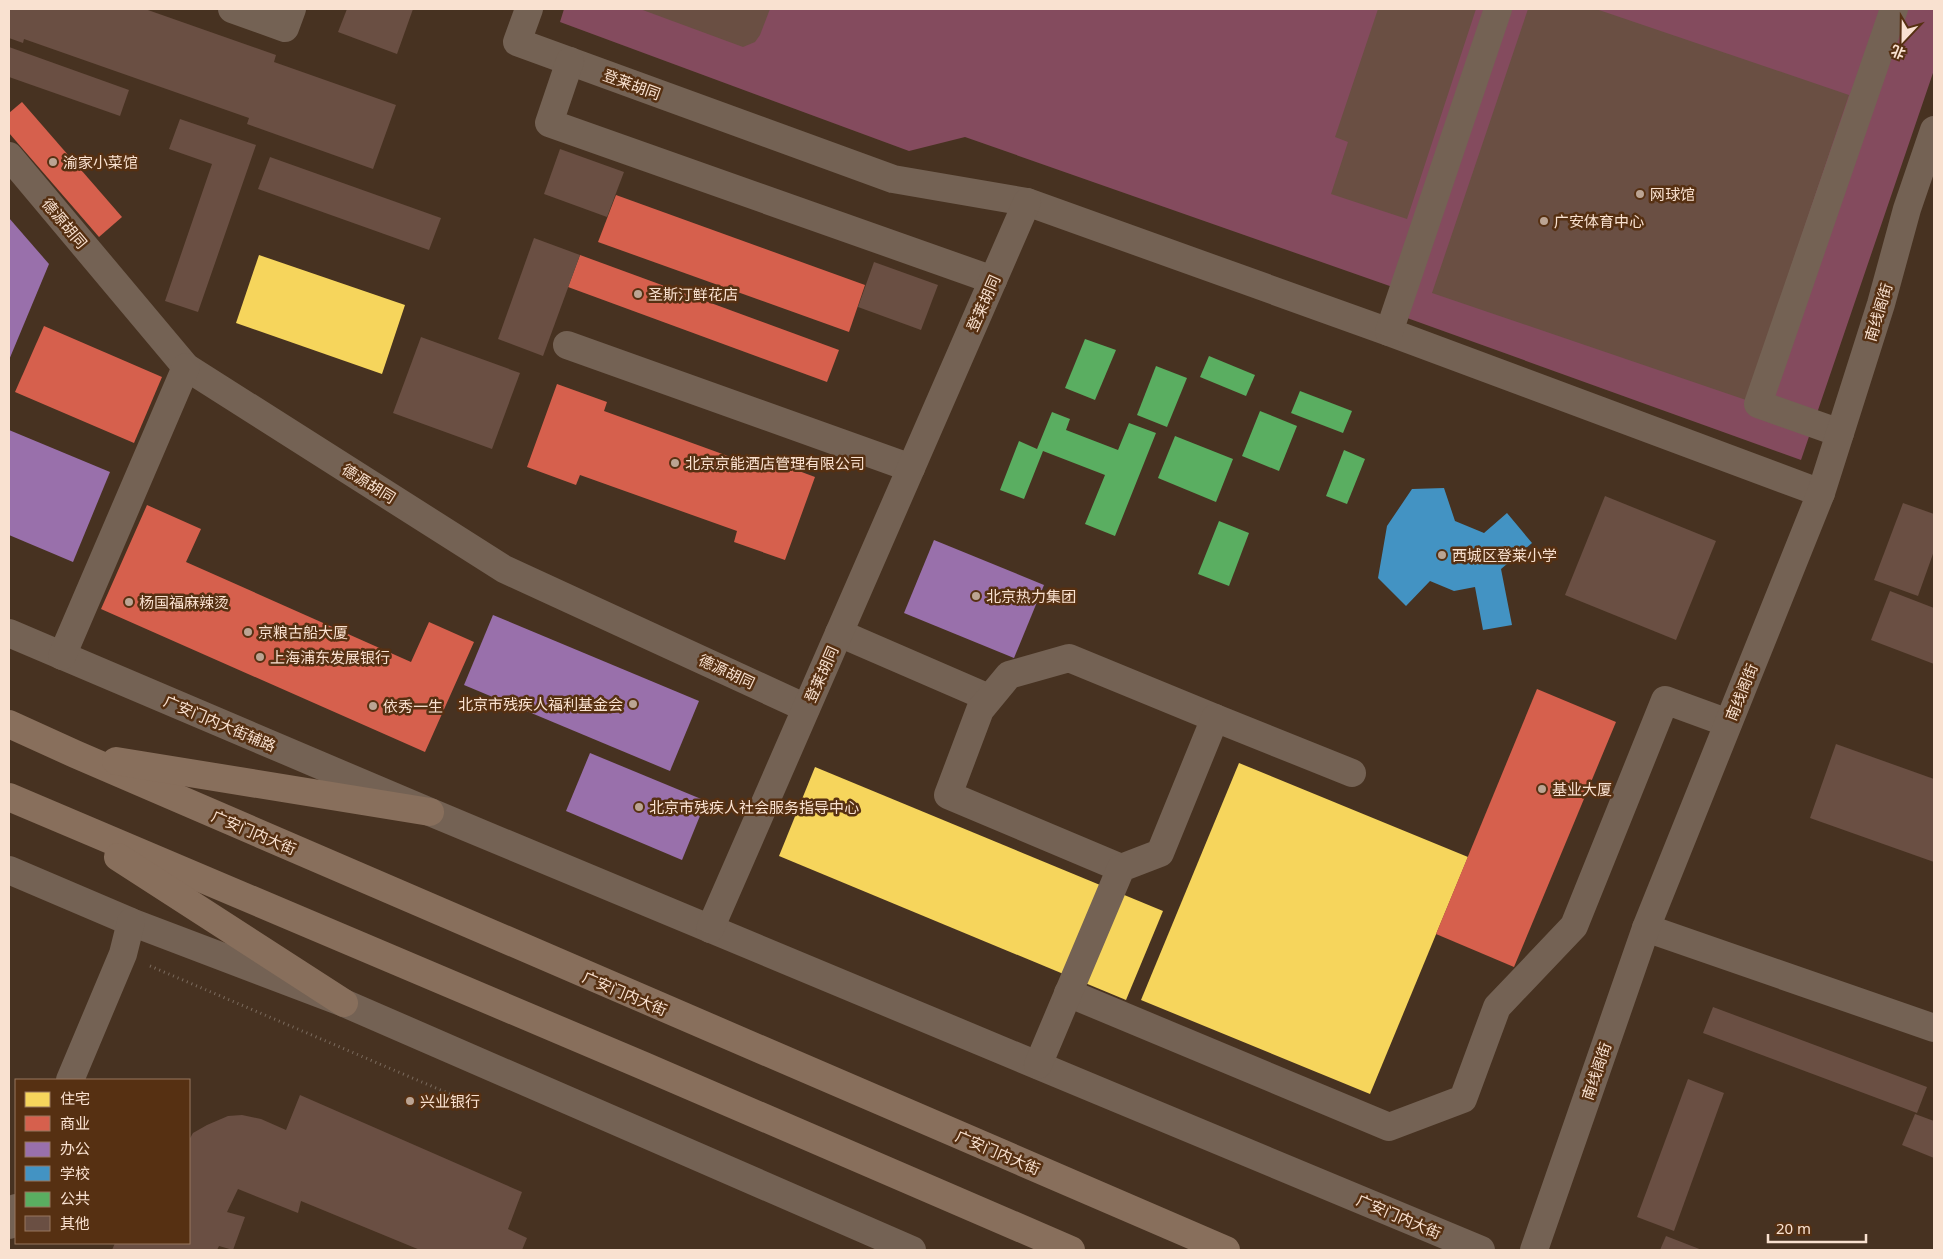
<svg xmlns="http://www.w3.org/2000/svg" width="1943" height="1259" viewBox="0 0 1943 1259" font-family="'Noto Sans','Noto Sans SC',sans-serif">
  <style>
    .green { fill: #844b5e }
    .homes { fill: #f6d55c }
    .shops { fill: #d6604d }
    .offices { fill: #9970ab }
    .schools { fill: #4393c3 }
    .public { fill: #5aae61 }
    .building { fill: #6a4f43 }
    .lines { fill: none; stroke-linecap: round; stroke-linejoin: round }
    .path { stroke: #7b6b5e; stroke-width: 3; stroke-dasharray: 1 4; stroke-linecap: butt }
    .minor { stroke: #746254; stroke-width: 28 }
    .major { stroke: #886f5c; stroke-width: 28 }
    .poi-dot { fill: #bba493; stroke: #563012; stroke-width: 2 }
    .labels { text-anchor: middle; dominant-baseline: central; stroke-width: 5; stroke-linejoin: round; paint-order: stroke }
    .street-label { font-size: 15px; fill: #f9e1d0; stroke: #563012 }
    .poi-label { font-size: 15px; fill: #f9e1d0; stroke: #563012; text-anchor: start }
  </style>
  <rect width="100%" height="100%" fill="#473221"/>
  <!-- green -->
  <path class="green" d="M564,9h1370v61l-133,390 -405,-146 8,-23 -439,-154 -56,14 -349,-129z"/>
  <!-- homes -->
  <g class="homes">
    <path d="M259,255l146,50 -23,69 -146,-51z"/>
    <path d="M1239,763l229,94 -98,237 -229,-94z"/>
    <path d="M815,767l348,144 -37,89 -347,-144z"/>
  </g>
  <!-- shops -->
  <g class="shops">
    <path d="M22,102l100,115 -23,20 -90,-104v-20z"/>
    <path d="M616,195l249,90 -16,47 -251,-90z"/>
    <path d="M580,255l259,95 -12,32 -259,-95z"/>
    <path d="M44,326l118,51 -28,66 -119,-51z"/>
    <path d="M557,384l50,18 -3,9 157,57 3,-10 51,19 -30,83 -51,-18 3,-11 -157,-56 -4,10 -49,-18z"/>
    <path d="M147,505l54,24 -15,33 225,100 18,-40 45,20 -49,110 -324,-143z"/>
    <path d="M1537,689l79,33 -102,245 -78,-33z"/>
  </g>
  <!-- offices -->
  <g class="offices">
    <path d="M9,218l40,46 -40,96z"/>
    <path d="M9,430l101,42 -37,90 -64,-27z"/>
    <path d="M934,540l110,45 -30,73 -110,-45z"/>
    <path d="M493,615l206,86 -29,70 -206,-86z"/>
    <path d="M590,753l116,48 -24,59 -116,-49z"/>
  </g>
  <!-- schools -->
  <path class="schools" d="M1444,488l11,33 29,12 23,-20 25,30 -31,26 11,56 -29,5 -8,-43 -21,4 -24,-10 -24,25 -28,-28 9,-52 25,-37z"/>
  <!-- public -->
  <g class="public">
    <path d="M1085,339l31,11 -21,50 -30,-12z"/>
    <path d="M1209,356l46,19 -9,21 -46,-19z"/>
    <path d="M1156,366l31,12 -20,49 -30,-12z"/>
    <path d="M1300,391l52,20 -9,22 -52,-20z"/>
    <path d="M1260,411l37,15 -18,45 -37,-15z"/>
    <path d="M1052,412l18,7 -4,11 52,20 11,-27 27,10 -41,103 -30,-12 20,-49 -62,-24 -19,48 -24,-9 19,-49 18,8z"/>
    <path d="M1175,436l58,23 -17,43 -58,-24z"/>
    <path d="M1344,450l21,9 -18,45 -21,-8z"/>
    <path d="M1219,521l30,12 -20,53 -31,-12z"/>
  </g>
  <!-- building -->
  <g class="building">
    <path d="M9,9h136l131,46 -2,7 122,43 -23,64 -126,-45 2,-6 -225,-79 -1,4 -14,-5z"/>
    <path d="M347,9h66l-16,45 -59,-22z"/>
    <path d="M640,9h130l-10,26 -5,7 -12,5z"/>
    <path d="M1378,9h98l-69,210 -76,-25 17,-52 -13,-5z"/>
    <path d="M1528,9h68l253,86 -103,305 -314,-107z"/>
    <path d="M9,47l120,43 -9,26 -111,-39z"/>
    <path d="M180,119l76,26 -58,167 -33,-11 47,-137 -43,-15z"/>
    <path d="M560,149l64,23 -17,45 -63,-23z"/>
    <path d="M270,157l171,61 -12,32 -171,-61z"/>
    <path d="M534,238l46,17 -37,101 -45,-17z"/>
    <path d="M874,262l64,23 -17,45 -63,-23z"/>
    <path d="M421,337l99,36 -28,76 -99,-36z"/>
    <path d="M1605,496l111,45 -40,99 -111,-45z"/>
    <path d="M1903,503l31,11v37l-16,45 -44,-16z"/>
    <path d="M1890,591l44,17v56l-63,-24z"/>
    <path d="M1836,744l98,35v83l-124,-44z"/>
    <path d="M1713,1007l214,80 -10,26 -214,-80z"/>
    <path d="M1688,1079l36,14 -50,138 -37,-14z"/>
    <path d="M300,1095l222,97 -14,37 19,9 -5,12h-102l-119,-49 -3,12 -60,-24 -11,23 18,5 -12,33 -14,-4 -2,4h-105l3,-7h74v-103l4,-7 14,-8 21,-9 14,-1 19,4 25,11z"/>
    <path d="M1915,1114l19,7v37l-32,-13z"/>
    <path d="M1666,1236l36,14h-42z"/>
  </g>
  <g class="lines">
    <!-- path -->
    <path class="path" d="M150,966l314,134"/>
    <!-- minor -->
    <g class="minor">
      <path d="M232,9l53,19 7,-19"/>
      <path d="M529,9l-12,33 376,137 134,23 362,130 432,161"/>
      <path d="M570,61l-21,62 444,157"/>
      <path d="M9,156l177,211 318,202 302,139"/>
      <path d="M1389,332l109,-323"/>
      <path d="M567,345l344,123"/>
      <path d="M1840,433l-82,-29 136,-395"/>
      <path d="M9,633l421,179 1051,438"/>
      <path d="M839,633l150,65"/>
      <path d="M62,656l124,-289"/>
      <path d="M1121,868l-173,-73 32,-85 29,-35 60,-17 146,60"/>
      <path d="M9,870l122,52 213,81 568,247"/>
      <path d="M1646,928l288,100"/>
      <path d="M710,929l317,-727"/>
      <path d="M1068,993l321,134 74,-28 34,-92 77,-81 91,-226 63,23"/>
      <path d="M1038,1065l83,-197 39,-15 55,-135 137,55"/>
      <path d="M70,1080l53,-126 8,-32"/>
      <path d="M9,1225l7,-17"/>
      <path d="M1534,1250l112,-322 175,-435 60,-189 26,-95 27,-79"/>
    </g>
    <!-- major -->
    <g class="major">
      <path d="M9,724l66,30 1151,496"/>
      <path d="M116,761l314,51"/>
      <path d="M9,797l635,269 427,184"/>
      <path d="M118,857l226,146"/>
    </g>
  </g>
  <!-- markers -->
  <g class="poi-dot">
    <circle cx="53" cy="162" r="5"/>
    <circle cx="1640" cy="194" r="5"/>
    <circle cx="1544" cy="221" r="5"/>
    <circle cx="638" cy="294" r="5"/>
    <circle cx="675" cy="463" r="5"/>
    <circle cx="1442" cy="555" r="5"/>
    <circle cx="976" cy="596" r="5"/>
    <circle cx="129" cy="602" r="5"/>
    <circle cx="248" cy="632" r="5"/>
    <circle cx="260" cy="657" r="5"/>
    <circle cx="633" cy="704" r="5"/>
    <circle cx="373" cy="706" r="5"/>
    <circle cx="1542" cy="789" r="5"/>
    <circle cx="639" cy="807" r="5"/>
    <circle cx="410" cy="1101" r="5"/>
  </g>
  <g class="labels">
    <!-- street labels -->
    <g class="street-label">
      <text transform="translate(632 84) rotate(20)">登莱胡同</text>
      <text transform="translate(65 223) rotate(50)">德源胡同</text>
      <text transform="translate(983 303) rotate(-66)">登莱胡同</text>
      <text transform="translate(1878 312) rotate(-73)">南线阁街</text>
      <text transform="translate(369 483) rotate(32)">德源胡同</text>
      <text transform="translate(727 671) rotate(25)">德源胡同</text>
      <text transform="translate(821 674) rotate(-66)">登莱胡同</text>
      <text transform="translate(1741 692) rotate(-68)">南线阁街</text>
      <text transform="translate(220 723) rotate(23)">广安门内大街辅路</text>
      <text transform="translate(254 832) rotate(23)">广安门内大街</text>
      <text transform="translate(625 993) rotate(23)">广安门内大街</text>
      <text transform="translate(1596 1071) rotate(-71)">南线阁街</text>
      <text transform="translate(998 1152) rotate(23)">广安门内大街</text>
      <text transform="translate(1399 1216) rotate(23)">广安门内大街</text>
    </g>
    <!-- poi labels -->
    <g class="poi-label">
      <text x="63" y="162">渝家小菜馆</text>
      <text x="1650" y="194">网球馆</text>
      <text x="1554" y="221">广安体育中心</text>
      <text x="648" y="294">圣斯汀鲜花店</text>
      <text x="685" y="463">北京京能酒店管理有限公司</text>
      <text x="1452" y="555">西城区登莱小学</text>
      <text x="986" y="596">北京热力集团</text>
      <text x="139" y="602">杨国福麻辣烫</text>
      <text x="258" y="632">京粮古船大厦</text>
      <text x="270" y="657">上海浦东发展银行</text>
      <text x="623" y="704" text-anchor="end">北京市残疾人福利基金会</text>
      <text x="383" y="706">依秀一生</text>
      <text x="1552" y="789">基业大厦</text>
      <text x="649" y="807">北京市残疾人社会服务指导中心</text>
      <text x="420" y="1101">兴业银行</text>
    </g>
  </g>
  <!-- border -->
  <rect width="1943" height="1259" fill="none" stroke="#f9e1d0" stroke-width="20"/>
  <!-- legend -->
  <rect x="15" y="1079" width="175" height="165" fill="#563012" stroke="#97775e"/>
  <rect x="25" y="1092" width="25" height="15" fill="#f6d55c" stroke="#97775e"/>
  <text x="60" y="1104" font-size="15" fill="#f9e1d0">住宅</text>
  <rect x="25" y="1116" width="25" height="15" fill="#d6604d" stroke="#97775e"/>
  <text x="60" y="1129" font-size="15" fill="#f9e1d0">商业</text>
  <rect x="25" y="1142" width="25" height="15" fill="#9970ab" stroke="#97775e"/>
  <text x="60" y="1154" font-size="15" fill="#f9e1d0">办公</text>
  <rect x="25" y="1166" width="25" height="15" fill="#4393c3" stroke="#97775e"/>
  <text x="60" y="1179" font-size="15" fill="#f9e1d0">学校</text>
  <rect x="25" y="1192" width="25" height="15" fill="#5aae61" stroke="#97775e"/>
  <text x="60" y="1204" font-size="15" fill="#f9e1d0">公共</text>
  <rect x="25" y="1216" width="25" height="15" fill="#6a4f43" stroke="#97775e"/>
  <text x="60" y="1229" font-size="15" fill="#f9e1d0">其他</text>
  <!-- north arrow -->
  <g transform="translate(1903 40) rotate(202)" stroke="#563012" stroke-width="4" paint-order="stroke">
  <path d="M0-4L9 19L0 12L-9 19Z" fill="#f9e1d0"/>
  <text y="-8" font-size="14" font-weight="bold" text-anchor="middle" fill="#f9e1d0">北</text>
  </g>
  <!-- scale -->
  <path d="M1768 1234v8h98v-8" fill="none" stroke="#f9e1d0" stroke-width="2.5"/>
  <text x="1776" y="1234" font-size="15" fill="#f9e1d0" stroke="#563012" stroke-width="4" paint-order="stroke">20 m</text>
</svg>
